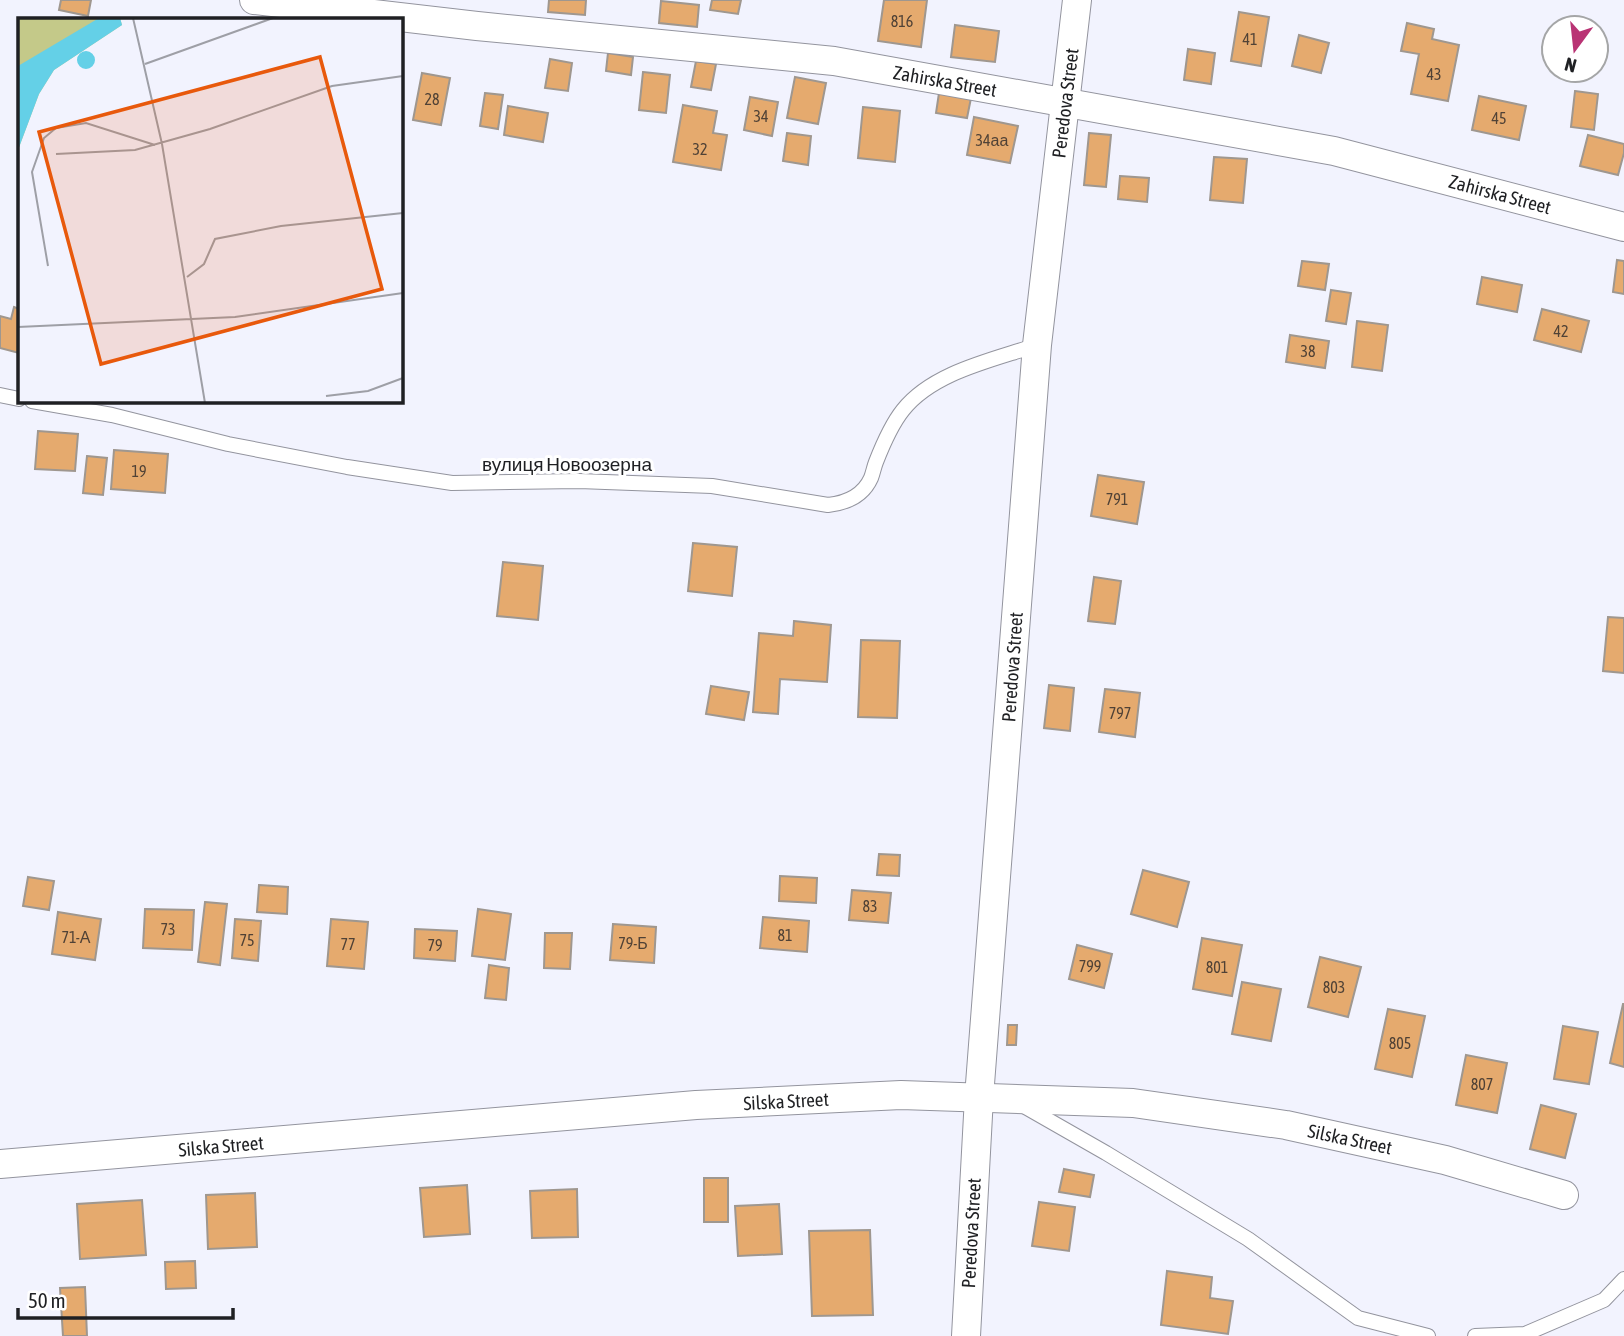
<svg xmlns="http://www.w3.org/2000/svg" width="1624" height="1336" viewBox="0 0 1624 1336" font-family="'Asap Condensed',sans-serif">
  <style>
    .building { fill: #e5aa6e; stroke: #9f978f; stroke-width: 2 }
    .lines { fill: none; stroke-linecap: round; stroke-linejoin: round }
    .service-casing { stroke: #93949e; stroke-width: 16 }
    .minor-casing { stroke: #93949e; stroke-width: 30 }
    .service { stroke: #fff; stroke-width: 14 }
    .minor { stroke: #fff; stroke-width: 28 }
    .labels { text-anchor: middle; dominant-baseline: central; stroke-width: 6; stroke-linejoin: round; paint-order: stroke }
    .number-label { font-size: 16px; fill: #504236 }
    .street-label { font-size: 19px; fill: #1f2023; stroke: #fff }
    .inset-road { fill: none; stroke: #9e9fa6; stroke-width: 2 }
    .view { fill: #e8590c; fill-opacity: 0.15; stroke: #e8590c; stroke-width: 3.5 }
    .inset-edge { fill: none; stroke: #1f2023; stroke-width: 3.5 }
  </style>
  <rect width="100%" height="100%" fill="#f2f3fe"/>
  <!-- building -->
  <g class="building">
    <path d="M61,0h30l-3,16 -29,-6z"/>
    <path d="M549,0h37l-1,15 -37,-3z"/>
    <path d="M712,0h29l-3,14 -28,-4z"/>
    <path d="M884,0h43l-6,47 -43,-6z"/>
    <path d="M661,1l38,4 -2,22 -38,-4z"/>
    <path d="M1239,12l30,5 -8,49 -30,-5z"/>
    <path d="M1407,23l27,6 -2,10 27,6 -11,56 -37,-7 8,-40 -18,-3z"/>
    <path d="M955,25l44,6 -4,31 -44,-5z"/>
    <path d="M1299,35l30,8 -8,30 -29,-7z"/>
    <path d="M1188,49l27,4 -4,31 -27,-4z"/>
    <path d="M608,53l25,4 -2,18 -25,-4z"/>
    <path d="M550,59l22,4 -4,28 -23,-3z"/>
    <path d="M696,61l20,3 -5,26 -20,-3z"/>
    <path d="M643,72l27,3 -4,38 -27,-3z"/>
    <path d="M422,73l28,5 -9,47 -28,-5z"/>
    <path d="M795,77l31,6 -8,41 -31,-6z"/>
    <path d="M1575,91l23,3 -4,36 -23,-3z"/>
    <path d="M485,93l18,2 -5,34 -18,-3z"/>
    <path d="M939,93l32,5 -4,20 -31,-5z"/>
    <path d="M1479,96l47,10 -7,34 -47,-10z"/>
    <path d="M750,97l28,5 -6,34 -28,-6z"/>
    <path d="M683,105l34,6 -4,22 14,2 -6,35 -48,-8z"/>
    <path d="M508,106l40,7 -5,29 -39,-7z"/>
    <path d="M863,107l37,4 -5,51 -37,-4z"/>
    <path d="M974,117l44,9 -8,37 -43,-8z"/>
    <path d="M787,133l24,3 -3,29 -25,-4z"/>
    <path d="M1089,133l22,2 -5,52 -22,-2z"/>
    <path d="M1588,135l36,9v9l-6,22 -38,-9z"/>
    <path d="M1214,157l33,2 -4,44 -33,-3z"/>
    <path d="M1120,176l29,2 -2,24 -29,-3z"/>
    <path d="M1617,260l7,1v33l-11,-2z"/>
    <path d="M1302,261l27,3 -4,26 -27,-4z"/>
    <path d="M1482,277l40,8 -5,27 -40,-8z"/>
    <path d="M1331,290l20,3 -5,31 -20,-3z"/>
    <path d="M14,307l5,2v44l-19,-5v-32l11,3z"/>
    <path d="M1542,309l47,12 -8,31 -47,-12z"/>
    <path d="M1357,321l31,4 -6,46 -30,-4z"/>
    <path d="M1290,335l39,6 -4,27 -39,-6z"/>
    <path d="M38,431l40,3 -3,37 -40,-2z"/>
    <path d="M114,450l54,4 -3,39 -54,-4z"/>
    <path d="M87,456l20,2 -4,37 -20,-2z"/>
    <path d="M1098,475l46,7 -7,42 -46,-8z"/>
    <path d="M693,543l44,4 -5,49 -44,-5z"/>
    <path d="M503,562l40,4 -5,54 -41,-4z"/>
    <path d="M1094,577l27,4 -6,43 -27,-3z"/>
    <path d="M1608,617l16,1v55l-21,-2z"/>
    <path d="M794,621l37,4 -4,57 -47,-3 -2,35 -25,-2 6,-79 34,3z"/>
    <path d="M861,640l39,1 -3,77 -39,-1z"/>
    <path d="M1049,685l25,3 -4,43 -26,-3z"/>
    <path d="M711,686l38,6 -5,28 -38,-6z"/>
    <path d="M1105,689l35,4 -5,44 -36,-5z"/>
    <path d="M879,854l21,1 -1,21 -22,-1z"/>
    <path d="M1143,870l46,12 -12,45 -46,-13z"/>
    <path d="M780,876l37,2 -1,25 -37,-2z"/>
    <path d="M28,877l26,4 -5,29 -26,-4z"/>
    <path d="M259,885l29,2 -1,27 -30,-2z"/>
    <path d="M852,890l39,3 -3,30 -39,-3z"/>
    <path d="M205,902l22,2 -7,61 -22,-3z"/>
    <path d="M145,909l49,1 -2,40 -49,-2z"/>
    <path d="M478,909l33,5 -6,46 -33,-4z"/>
    <path d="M58,912l43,7 -6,41 -43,-6z"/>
    <path d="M763,917l46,4 -2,31 -47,-4z"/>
    <path d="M235,919l26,2 -3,40 -26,-3z"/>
    <path d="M331,919l37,3 -4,47 -37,-3z"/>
    <path d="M613,924l43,3 -2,36 -44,-3z"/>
    <path d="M415,929l42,2 -2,30 -41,-3z"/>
    <path d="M545,933h27l-2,36 -26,-1z"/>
    <path d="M1202,938l40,7 -10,51 -39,-7z"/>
    <path d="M1077,945l35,9 -8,34 -35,-9z"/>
    <path d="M1320,957l41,10 -13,50 -40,-10z"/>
    <path d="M489,965l20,3 -3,32 -21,-2z"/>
    <path d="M1242,982l39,7 -10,52 -39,-7z"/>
    <path d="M1623,1004h1v63l-14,-4z"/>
    <path d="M1388,1009l37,7 -13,61 -37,-8z"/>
    <path d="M1008,1025h9l-1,20h-9z"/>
    <path d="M1563,1026l35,6 -9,52 -35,-5z"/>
    <path d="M1466,1055l41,8 -10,50 -41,-8z"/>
    <path d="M1541,1105l35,9 -11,44 -35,-9z"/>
    <path d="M1064,1169l30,6 -4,22 -31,-5z"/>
    <rect x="704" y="1178" width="24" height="44"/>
    <path d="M467,1185l3,49 -46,3 -4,-49z"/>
    <path d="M577,1189l1,48 -46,1 -2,-47z"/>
    <path d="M255,1193l2,54 -49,2 -2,-54z"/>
    <path d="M142,1200l4,55 -66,4 -3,-55z"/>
    <path d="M1039,1202l36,5 -6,44 -37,-5z"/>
    <path d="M779,1204l3,50 -44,2 -3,-50z"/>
    <path d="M870,1230l3,85 -61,1 -3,-85z"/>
    <path d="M195,1261l1,27 -30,1 -1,-27z"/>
    <path d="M1167,1271l45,6 -2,21 23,3 -5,33 -67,-9z"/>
    <path d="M85,1287l2,49h-24l-3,-48z"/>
  </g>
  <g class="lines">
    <!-- service casing -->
    <g class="service-casing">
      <g id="service">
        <path d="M0,395l19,4"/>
        <path d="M32,401l80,14 116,29 119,23 105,16 127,-2 133,5 116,19c18,-2 35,-9 43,-27 2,-5 3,-11 5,-16 7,-18 15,-37 27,-52 30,-38 90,-50 134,-65"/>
        <path d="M1022,1105l84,48 142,86 110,79 70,18"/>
        <path d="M1475,1336l50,-2 79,-34 20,-21"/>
      </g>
    </g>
    <!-- minor casing -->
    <g class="minor-casing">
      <g id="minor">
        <path d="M254,0l223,26 357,35 500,90 290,76"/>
        <path d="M0,1164l696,-59 205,-10 232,8 153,22 159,35 119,35"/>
        <path d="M966,1336l13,-239 58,-752 40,-345"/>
      </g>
    </g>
    <!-- service -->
    <use href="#service" class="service"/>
    <!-- minor -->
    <use href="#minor" class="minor"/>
  </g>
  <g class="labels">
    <!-- number labels -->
    <g class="number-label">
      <text x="902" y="21">816</text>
      <text x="1250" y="39">41</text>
      <text x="1434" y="74">43</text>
      <text x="432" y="99">28</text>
      <text x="761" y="116">34</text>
      <text x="1499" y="118">45</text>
      <text x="992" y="140">34аа</text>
      <text x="700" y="149">32</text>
      <text x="1561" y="331">42</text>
      <text x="1308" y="351">38</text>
      <text x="139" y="471">19</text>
      <text x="1117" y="499">791</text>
      <text x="1120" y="713">797</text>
      <text x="870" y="906">83</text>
      <text x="168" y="929">73</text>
      <text x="785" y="935">81</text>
      <text x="76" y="937">71-А</text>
      <text x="247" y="940">75</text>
      <text x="633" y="943">79-Б</text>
      <text x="348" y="944">77</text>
      <text x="435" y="945">79</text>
      <text x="1090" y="966">799</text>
      <text x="1217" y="967">801</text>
      <text x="1334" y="987">803</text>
      <text x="1400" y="1043">805</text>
      <text x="1482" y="1084">807</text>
    </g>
    <!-- street labels -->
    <g class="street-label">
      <text transform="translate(945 81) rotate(10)">Zahirska Street</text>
      <text transform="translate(1065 103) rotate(-83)">Peredova Street</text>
      <text transform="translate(1500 194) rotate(15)">Zahirska Street</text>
      <text x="567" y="464">вулиця Новоозерна</text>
      <text transform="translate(1012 667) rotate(-86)">Peredova Street</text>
      <text transform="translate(786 1101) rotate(-3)">Silska Street</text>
      <text transform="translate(1350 1139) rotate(12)">Silska Street</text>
      <text transform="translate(221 1146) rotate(-5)">Silska Street</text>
      <text transform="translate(971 1233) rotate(-87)">Peredova Street</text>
    </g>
  </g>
  <!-- overview -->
  <g transform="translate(18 18)">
    <rect width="385" height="385" fill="#f2f3fe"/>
    <path d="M0,0h102l2,7 -68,45 -15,24 -21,56z" fill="#c4c989"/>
    <path d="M81,0h21l2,7 -68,45 -15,24 -21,56v-84zM59 42a9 9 0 1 1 18 0a9 9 0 1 1-18 0Z" fill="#64d0e7"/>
    <path class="inset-road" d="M115,0l29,126 43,259M127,46l128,-46M38,136l79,-4 75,-21 122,-43 71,-10M30,248l-16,-94 12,-34 12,-10 30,-5 69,22M169,259l17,-13 11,-25 66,-13 122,-13M0,309l217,-10 168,-24M308,378l42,-5 35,-13"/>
    <path class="view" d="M302,39l62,232 -281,75 -62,-232z"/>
    <rect width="385" height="385" class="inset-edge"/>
  </g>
  <!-- north arrow -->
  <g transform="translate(1575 49) rotate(195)"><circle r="33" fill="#ffffff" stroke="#a5a6a7" stroke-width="2"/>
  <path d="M0-5L12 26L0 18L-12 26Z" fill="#b93374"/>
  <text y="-10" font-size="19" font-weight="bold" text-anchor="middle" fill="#1f2023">N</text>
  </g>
  <!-- scale -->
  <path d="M18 1308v10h215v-10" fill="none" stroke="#1f2023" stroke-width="3.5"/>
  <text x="28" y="1308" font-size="21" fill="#1f2023" stroke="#ffffff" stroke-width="5" paint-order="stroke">50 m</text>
</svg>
